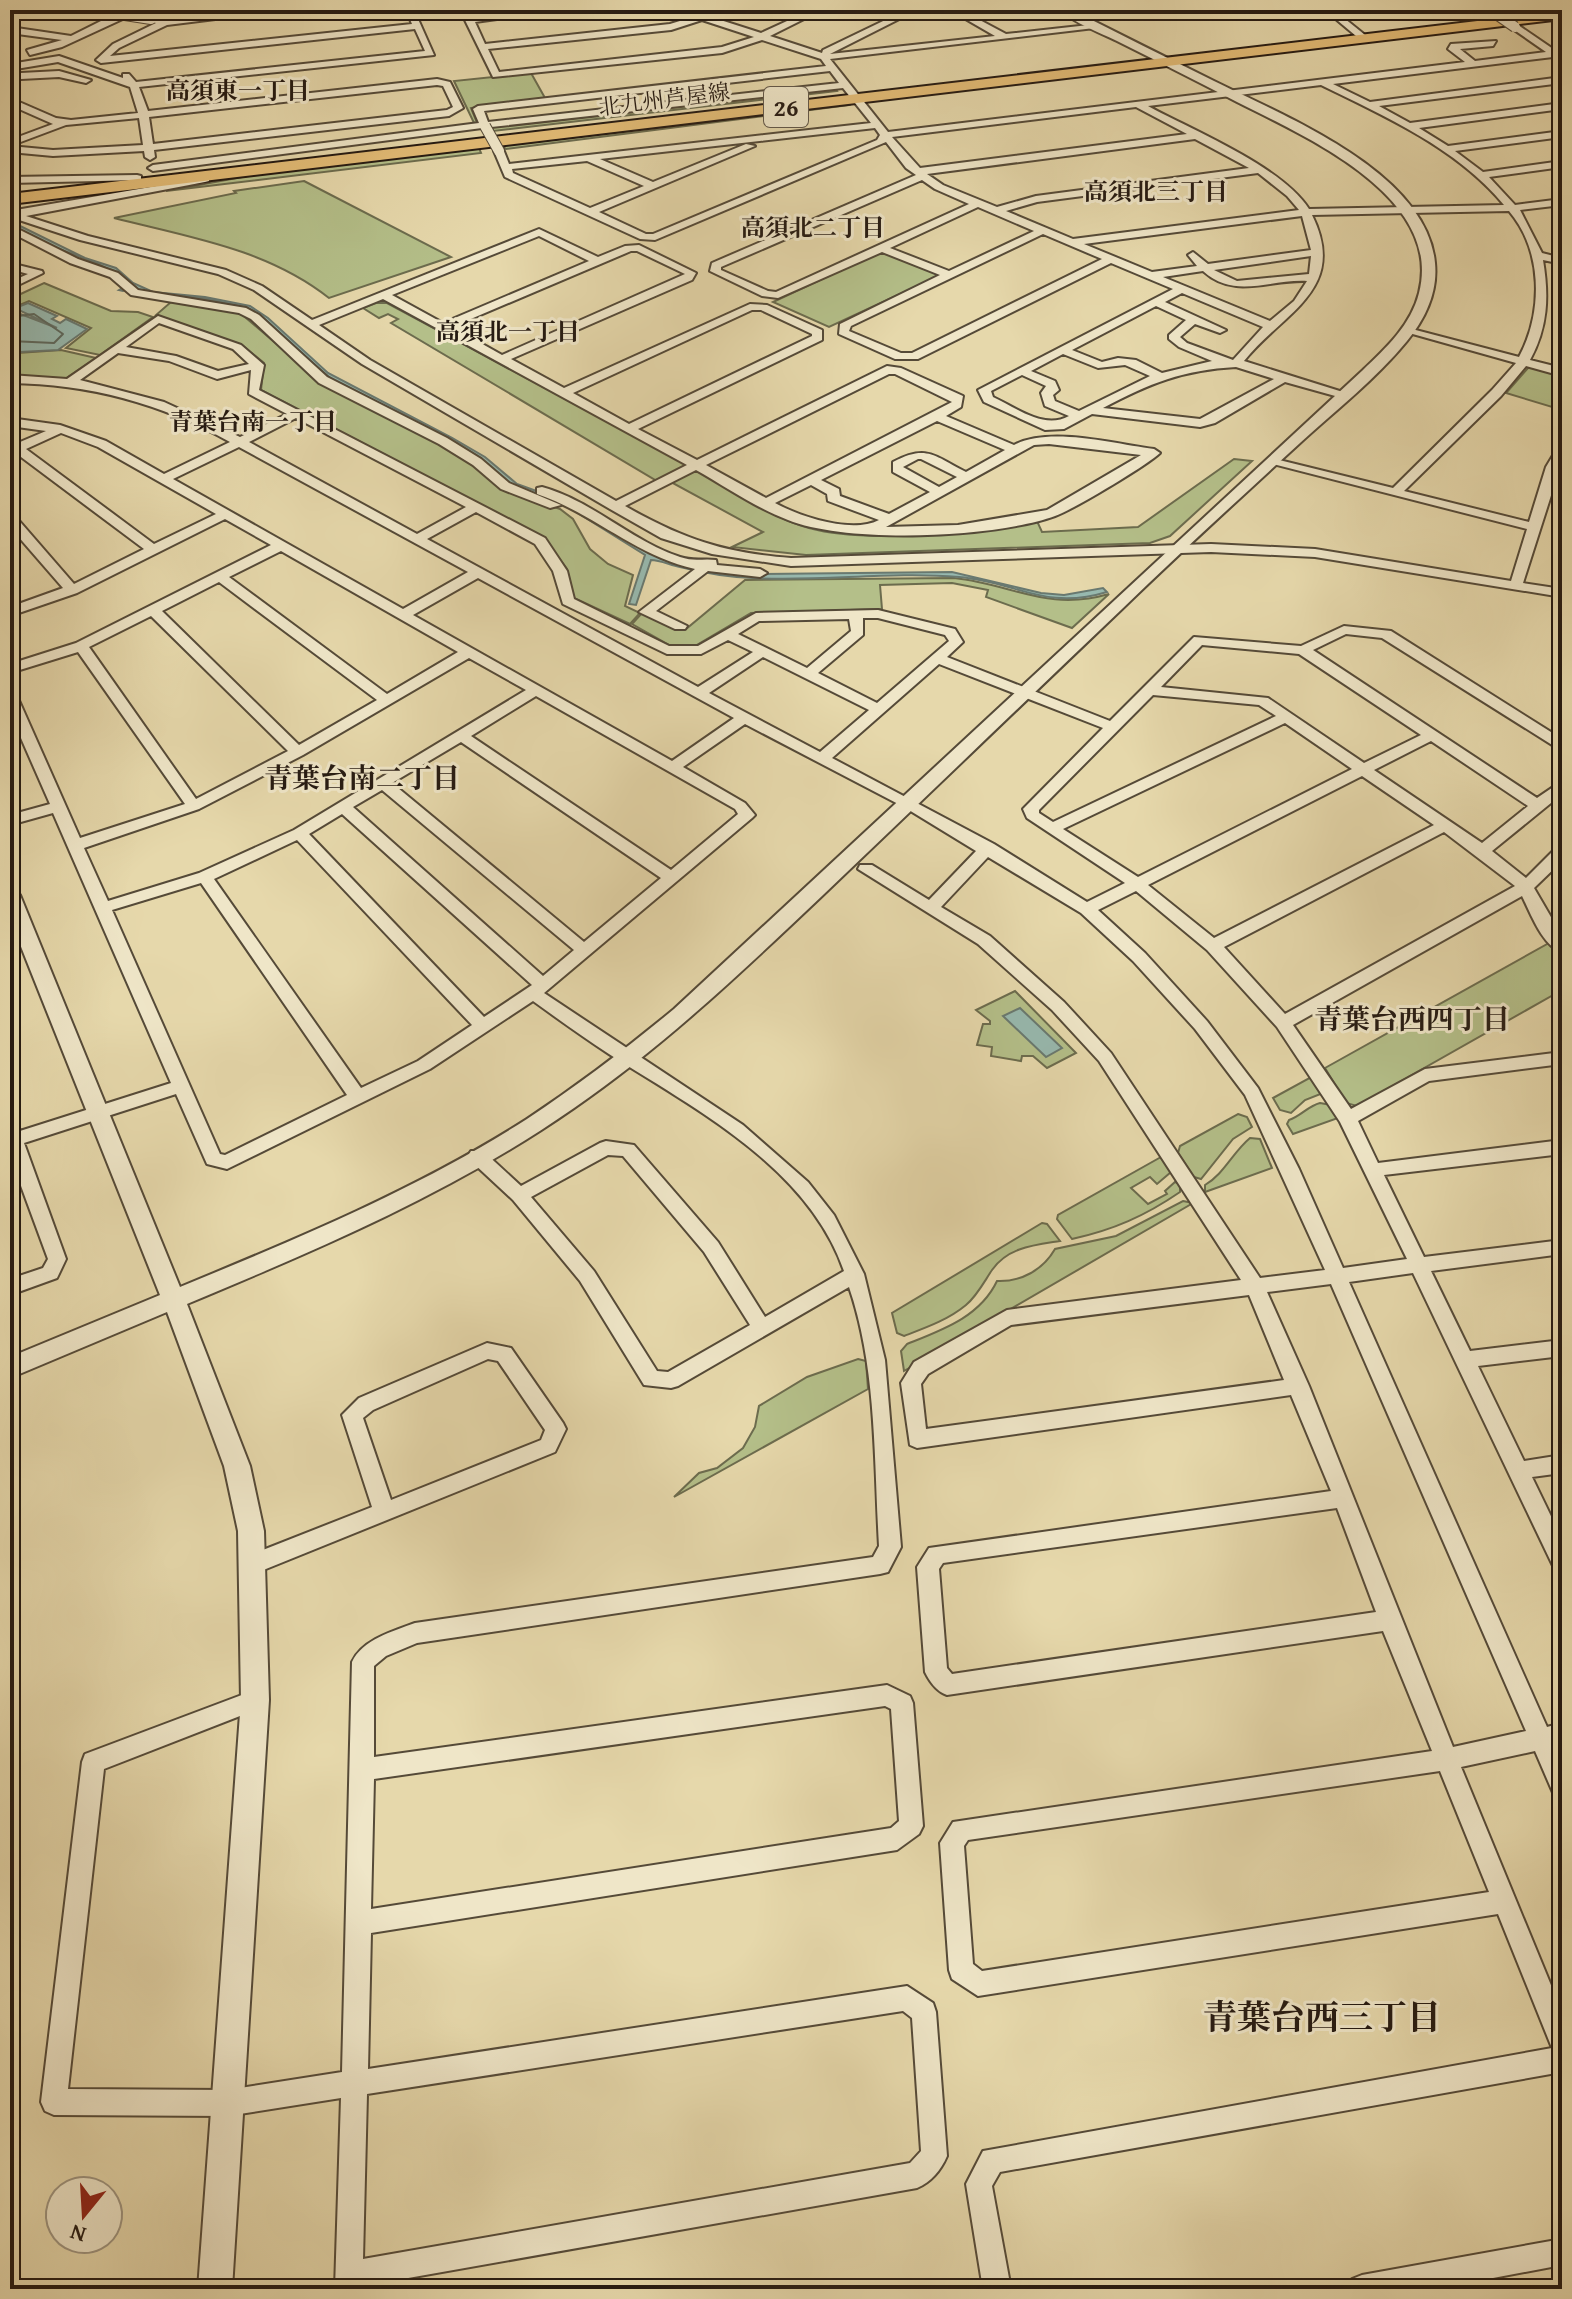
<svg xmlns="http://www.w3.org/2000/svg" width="1572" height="2299" viewBox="0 0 1572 2299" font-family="'Gentium Book Plus','Noto Serif JP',serif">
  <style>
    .green { fill: #b4bf89; stroke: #6c6c4e; stroke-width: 2 }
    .water { fill: #97b9af; stroke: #697970; stroke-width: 2 }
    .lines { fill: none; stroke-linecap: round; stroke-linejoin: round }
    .shore { stroke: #5e6a60; stroke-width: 2 }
    .minor-casing { stroke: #554a38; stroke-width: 4 }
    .tertiary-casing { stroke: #554a38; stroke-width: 4 }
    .primary-casing { stroke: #251a12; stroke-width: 4 }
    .minor { fill: #efe6c8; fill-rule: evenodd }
    .tertiary { fill: #efe6c8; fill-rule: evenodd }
    .primary { fill: #e3bc76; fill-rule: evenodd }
    .minor-bridge-casing { stroke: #554a38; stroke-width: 12; stroke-linecap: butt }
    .minor-bridge { stroke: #efe6c8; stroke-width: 10 }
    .labels { text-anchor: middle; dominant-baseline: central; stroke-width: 6; stroke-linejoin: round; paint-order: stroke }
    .far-street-label { font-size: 22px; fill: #251a12; stroke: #efe6c8 }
    .far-neighbourhood-label { font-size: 24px; font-weight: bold; fill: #251a12; stroke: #efe6c8 }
    .shield { fill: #efe6c8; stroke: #625749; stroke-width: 2 }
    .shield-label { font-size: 24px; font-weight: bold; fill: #251a12 }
    .neighbourhood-label { font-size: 28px; font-weight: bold; fill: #251a12; stroke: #efe6c8 }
    .near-neighbourhood-label { font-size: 34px; font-weight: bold; fill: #251a12; stroke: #efe6c8 }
  </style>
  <rect width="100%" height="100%" fill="#e6d8ab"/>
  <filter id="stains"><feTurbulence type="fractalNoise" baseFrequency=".0025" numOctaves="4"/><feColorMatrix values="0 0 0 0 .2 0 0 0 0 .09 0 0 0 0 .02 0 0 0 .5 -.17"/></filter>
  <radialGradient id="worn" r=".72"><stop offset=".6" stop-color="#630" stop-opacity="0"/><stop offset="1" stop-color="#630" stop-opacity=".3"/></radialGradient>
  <!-- green -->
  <g class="green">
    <path d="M531,73l14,25 -74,10 7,17h-3l-21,-44z"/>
    <path d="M835,88l2,3 -344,40 -1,-4z"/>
    <path d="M849,105l-343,44 -5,-4 347,-41z"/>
    <path d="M479,148l2,5 -315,38 92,-17z"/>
    <path d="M304,181l147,76 -122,41c-62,-49 -140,-61 -215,-80l122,-25 -2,-2z"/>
    <path d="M880,252h7l52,21v3l-110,51 -56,-25z"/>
    <path d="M44,283l67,28 27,1 15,5 -53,38 -34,-7 25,-20 -62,-27 -19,8v-10z"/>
    <path d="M171,302l68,10 87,74 144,74 38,31 52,18 13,10 17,30 18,15 25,11 -8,31 15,7 -10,11 -56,-26 -7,-29 -23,-31 -283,-148 3,-27 -22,-18 -86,-30z"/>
    <path d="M376,303h11l301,162 -31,16 -266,-158 7,-4 -10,-5 -9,4 -16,-10z"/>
    <path d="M10,350h7l1,3 43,-3 35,8 -31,21 -55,-3z"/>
    <path d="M1533,367l29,8v35l-56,-17 22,-25z"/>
    <path d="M1234,459l18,2 -82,75 -20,7 -344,12 -74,-8 31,-15 -94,-51 25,-13c37,21 75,49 115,60 62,17 164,2 228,-7l5,11 96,-5z"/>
    <path d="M954,578c59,6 92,34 155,16l-37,34 -86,-31 2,-7 -36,-7 -72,2 2,24 -131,4 -56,33h-24l-39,-22 10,-11 44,16 59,-49z"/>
    <path d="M1549,943l13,16v31l-205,116 -11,-3 -21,-35z"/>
    <path d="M1015,991l61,62 -29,15 -14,-12h-11l-1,5 -30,-5 1,-9 -15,-2 6,-21h7v-3l-14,-11z"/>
    <path d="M1313,1076l10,17 -18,7 -14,13 -11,-3 -7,-12z"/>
    <path d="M1320,1103l11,2 7,13 -45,16 -6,-10 2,-4c12,-4 19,-14 31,-17z"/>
    <path d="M1238,1114l9,3 5,10 -19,12 -32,40 -7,-2 -16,-24 2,-7z"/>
    <path d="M1250,1138l10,1 12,29 -67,24v-7c19,-11 28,-33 45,-47z"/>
    <path d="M1161,1157l10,15 -14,12 -7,-7 -19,11 17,16 19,-10 -2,-3 10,-9 5,2v8c-35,24 -67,38 -108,47l-15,-20 1,-4z"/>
    <path d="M1183,1201l10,2 -289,168 -3,-20 6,-7c35,-14 73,-27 90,-63 24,1 46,-11 58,-32l61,-13z"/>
    <path d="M1042,1223l5,1 13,17c-25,4 -52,6 -68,29 -8,12 -15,26 -26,35 -18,15 -41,23 -62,31l-7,-3 -5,-20z"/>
    <path d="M858,1359l8,2 2,28 -194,108 25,-24 18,-5 26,-20 12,-21 4,-21 48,-29z"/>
  </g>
  <!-- water -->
  <g class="water">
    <path d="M10,221l75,37 31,10 17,15 20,9 52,5 45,9 18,12 60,55 124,65 33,19 32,27 47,17 38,25 64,34 90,14 196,-2 89,21 23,2 39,-7 4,4c-62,19 -90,-10 -148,-15 -69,-6 -138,5 -207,1 -24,-1 -48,-5 -72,-11 -10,-2 -20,-7 -29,-7l-15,45 -7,-1 16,-49 -80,-50 -56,-21 -27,-24 -35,-22 -112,-56 -87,-74 -43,-9 -54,-5 -19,-7 -9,4 -4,-1 10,-6c-26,-28 -98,-36 -119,-63z"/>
    <path d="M28,303l29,13 -5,3 8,4 6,-4 21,10 -29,21 -38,2v-3h-10v-33l8,-3 39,15 -38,-18 -9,4v-4z"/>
    <path d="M1020,1008l42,40 -16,9 -43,-41z"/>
  </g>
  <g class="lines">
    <!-- shore -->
    <path class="shore" d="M10,317l24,-3 29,20 -9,9 -44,-2"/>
    <!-- minor casing -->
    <g class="minor-casing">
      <g id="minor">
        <path d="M83,10h51l-7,7 -65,30 -32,8 -3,-5 35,-10 -52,-7v-6l61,9 40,-20z"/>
        <path d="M257,10h30l-120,15 -48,23 -9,8 302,-32 -6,-14h8l20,45 -295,32 9,24 289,-32 13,3 13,26 -14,8 -295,34 1,7 -5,3 -5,-3 -1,-6 -91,5 -43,-4v-6l43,4 90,-5 -4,-27 -73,7 -56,21v-6l43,-16 -43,-19v-7l46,20 15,2 67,-7 -8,-26 -72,-25 -48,8v-6l49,-8 64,22v-4h6l7,8 289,-31 -10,-22 -314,34 -5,-3 17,-16 43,-21 -8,-2v-4l22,2zM437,85l6,1 10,21 -6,3 -294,34 -4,-27z"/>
        <path d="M535,10h28l-88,12 10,22 185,-20 23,-7 -16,-7 25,4 25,-4 -16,7 50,16 50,-23h11l-52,26 52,17 1,-3 83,-40h11l-87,44 165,-18 -45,-26h11l45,24 92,-10 5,3 -273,32 58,73 577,-70 -17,-13 3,-5 45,-3 -3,5 -33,3 15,12 71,-9 -36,-25 8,-2 38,26 6,-1v9l-9,-2 -220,27 37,18 192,-25v6l-183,23 31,17 152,-20v6l-143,19 29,18 114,-15v6l-107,14 28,21 79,-11v6l-73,10 26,28 47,-6v6l-42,5 22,43 20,5v6l-19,-4c6,36 5,67 -13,100l32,8v8l-36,-10 -25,30 -97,95 125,31 17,-55 12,-20 4,-1v15l-39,122 39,6v8l-247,-40 -104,-5 -420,14 -79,-12 -51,-16 -51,-29 -248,-145 -108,-74 -36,-16 -138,-34 -70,-23v-6l199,-34v4l-4,1 -179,34 62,20 138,34 36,16 50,34 227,-91 59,28 27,-11 14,-1 57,28 -4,7 -181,79 53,29 186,-84 17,1 55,25v10l-184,89 59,31 190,-94 14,2 62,28 -2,11 -15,9 68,29c35,-19 101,-1 140,4l6,4c-14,13 -86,56 -105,63 -60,22 -208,28 -267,4 -32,-12 -62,-33 -92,-50l-71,36c58,33 99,47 166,52l420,-14 104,5 196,32 16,-52 -262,-67 6,-4 122,30 99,-98 24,-27 -114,-32 6,-3 111,29c24,-45 24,-106 -10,-146l-197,4c37,75 -29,97 -68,146l102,32v6l-61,-17 -70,41 -15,4 -108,-13 -28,15 -19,1 -61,-28 -6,-12 195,-101 -62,-26 -193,96h-23l-56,-25 1,-10 100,-49 -58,-23 -104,46 -16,-2 -52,-25 2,-8 204,-88 -10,-7 -20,-26 -231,98 -15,-1 -135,-62 -11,-26 9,-2 6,15 362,-41 -28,-35 -361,40 -329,43 -5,-3 5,-3 326,-42 -6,-14 5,-3 348,-40 -5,-7 -59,-19 -40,13 -229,24 -28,-57zM702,20l52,17 -32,10 -223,25 -11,-23 183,-19zM830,71l9,12 -351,39 -4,-11zM1321,85c65,32 136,63 183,120l-195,4c-28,-43 -115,-78 -161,-103zM1136,107l51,27 -267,34 -28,-31zM875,128l5,7 -3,5 -224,94h-7l-47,-22 156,-66 -9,-2 -93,38 -53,-23zM1195,139l54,29 -213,28 -39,11 -54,-22 -16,-11zM587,161l57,25 -54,22 -77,-35 -1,-4zM1258,173l29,23 12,14 -226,29 -67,-28 31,-9zM922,180l13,9 34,15 -193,88 -8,-1 -47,-21v-3zM978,207l56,24 -85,40 -59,-23zM1302,216l9,34 -103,14 -15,-12 -5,3 9,11 -45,6 -68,-28zM1043,234l59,25 -190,94h-11l-52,-22 2,-5zM539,236l50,25 -146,62 -51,-28zM631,251h6l48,23 -183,81 -50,-28zM1311,256l-2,18 -72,7 -23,-11zM1203,271c32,29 66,8 104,10l-13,20 -24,20 -107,-44zM1182,293l81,34 -30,33 -46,-17 -7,-6 15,-13 25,9 6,-3 -61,-28zM383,299l304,166 -71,36 -246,-141 -51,-35zM1156,306l30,14 -17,15v4l10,8 33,14 -50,12 -26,-13 -18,-2 -16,4 -30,-12zM752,310h9l51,24v2l-183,88 -56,-31zM1063,354l35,14 27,-3 25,11 -71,35 -24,-10 -2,-6 6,-5 -4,-9 -24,-10zM1236,367l38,12 -74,40 -97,-11c47,-25 80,-38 133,-41zM889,374h6l57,28 -186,96 -60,-33zM1022,375l24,11 -5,7 4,13 24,10c-25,14 -52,-8 -76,-19l-2,-6zM937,421l68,29 -39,22c-32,-16 -39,-28 -73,-10v10l37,20 -41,22 -49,-18 -1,-7 -18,-9zM1049,444l92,11 -94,55 -89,15 -72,2 148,-82zM918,459h3l36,18 -18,10 -36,-20zM811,485l16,9 1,7 51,19c-27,14 -78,-3 -104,-17z"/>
        <path d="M1325,10h9l36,29 -8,2z"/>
        <path d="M59,71l32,9 -5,3 -27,-6 -38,2 -5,-3 5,-3z"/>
        <path d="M137,175l4,1v4l-131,3v-6z"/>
        <path d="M10,225l68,34 40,14 20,17 108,18 13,7 68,62 120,61 34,21 28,24 52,22 -11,3 -49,-19 -28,-24 -34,-21 -120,-61 -68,-64 -12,-6 -108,-18 -21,-18 -40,-14 -60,-31z"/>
        <path d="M10,263l32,8 1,2 -33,16v-7l18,-8 -18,-5z"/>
        <path d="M158,316l83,29 23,20 -5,25 286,148 22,33 7,28 95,47h29l58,-33 122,-3 77,19 8,13 -16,15 163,64 84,-84 107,9 43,-20 47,5 171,108v11l-5,-2 -175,-110 -36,-4 -33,16 224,148 25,-17v13l-70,57 34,27 30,-30 6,-1v14l-28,27 28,48v17c-20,-8 -31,-39 -40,-57l-229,129 58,84 74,-40 137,-17v12l-133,17 -71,40 20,42 184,-23v14l-178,21 40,82 138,-17v14l-131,17 39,80 92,-11v16l-84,10 46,95 38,-6v18l-30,4 30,62v31l-8,-2 -141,-295 -64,9 198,445 15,-4v22l-7,1 7,15v37l-8,-3 -19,-44 -74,16 101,245v60l-562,100 -8,14 19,103h-28l-17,-105 17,-33 569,-103 -54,-134 -520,82 -26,-17 -3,-9 -9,-127 13,-21 479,-71 -49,-120 -436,64c-11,-4 -17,-13 -22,-23l-8,-105 12,-19 402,-57 -40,-96 -374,53 -7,-3 -9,-62 13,-21 93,-52 234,-30 -142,-219 -47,-51 -74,-66 -120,-75 2,-4h12l57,35 47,-49 -72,-44 -159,-83 -62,43 62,36 10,12 -3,3 -208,175 199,132 65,57 26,33 30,59 21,86 16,187 -13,25 -8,2 -463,69 -31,13 -12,10v91l513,-72 23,11 3,7 10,123 -4,8 -22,16 -526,83 -3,136 539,-83 26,17 3,9 11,144c-6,14 -16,26 -30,32l-554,98v3h-28l6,-191 -114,18 -173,-1 -9,-4 -4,-9 41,-340 3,-8 170,-64 8,3 3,7 -3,7 -159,62 -36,320 159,1 115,-18 10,-410c10,-22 41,-31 63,-39l458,-66 6,-11c-5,-85 -2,-178 -30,-259l-171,99 -7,2 -27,-3 -64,-104 -67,-81 -42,-39 -3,-5 3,-5h12l38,35 79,-43 6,-2 28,4 84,97 47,75 79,-46c-36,-104 -149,-162 -235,-217 -26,-17 -51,-35 -76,-53l-103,68 -203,100 -20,-5 -31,-70 -152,49 42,116 -9,19 -47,17v-16l33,-11 5,-9 -38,-103v-37l6,2 4,10 151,-48 -118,-270 -43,12v-10l40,-11 -40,-91v-21l7,4 63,142 105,-34 -107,-152 -68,21v-9l66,-21 195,-98 -46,-26 -148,74 -67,23v-9l53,-19 -53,-61v-12l5,1 59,68 70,-35 -127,-95 -7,2 3,-11 33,-14 -36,-5v-8l50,7 46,16 58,33 66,-32c-69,-39 -141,-58 -220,-59v-8l57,4zM159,323l74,26 16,15 -31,7 -42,-15 -50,-9zM118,353l51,8 48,18 34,-9 -2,24 38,20 -47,23 -76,-35 -84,-22zM296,418l170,89 -49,27 -168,-92zM61,433l37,14 118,67 -62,30 -128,-95zM239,447l229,125 -65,37 -230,-130zM476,512l59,32 18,27 10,33 104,50h34l27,-14 25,12 -55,35 -271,-148zM281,551l177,101 -71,42 -158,-117zM478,578l256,140 -62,43 -259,-146zM219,582l158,118 -78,45 -137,-134zM151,616l137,135 -92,48 -107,-152zM863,618h15l67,17 4,6 -72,62 -59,-30 45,-38zM849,619l2,12 -44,37 -69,-34 21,-13zM1202,645l97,9 122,81 -57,28 -96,-65 -107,-11zM763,657l106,53 -49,42 -111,-59zM469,658l57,32 -232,140 -95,43 -91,28 -24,-53 115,-39 104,-54zM939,664l164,64 -80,81 4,9 98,65 -38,19 -93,-58 -162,-86zM1153,695l106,10 17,11 -223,106 -14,-9v-3zM536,696l199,113 3,5 -67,56 -200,-134zM1285,723l67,46 -214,108 -75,-48zM1431,741l97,65 -46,37 -108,-73zM461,742l200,136 -77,64 -192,-159zM1362,776l72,49 -220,113 -66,-53zM382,790l192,160 -31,26 -190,-169zM342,814l190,171 -48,32 -175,-183zM1444,832l71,54 -230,128 -61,-67zM297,840l175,185 -54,36 -57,27 -147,-209zM988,857l93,56 52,48 62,68 50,66 80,175 -65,8 -149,-225 -47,-51 -74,-66 -49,-29zM201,883l146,212 -122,60 -5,-1 -108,-244zM1136,891l71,59 70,77 63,95 67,137 -64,9 -44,-99 -41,-81 -51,-67 -62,-68 -47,-43zM608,1155l15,1 81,96 46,73 -82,47 -11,-1 -63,-100 -63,-74zM1331,1284l195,447 -73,16 -144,-361 -42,-94zM1249,1295l35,85 -358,49 -5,-45 7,-10 83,-49zM1337,1508l39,104 -424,62 -5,-6 -8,-99 4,-6zM885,1706l6,3 8,112 -8,7 -520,81 3,-130zM1440,1771l49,121 -507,79 -9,-7 -9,-118 4,-6zM903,2011l9,7 9,133 -11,12 -547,96 4,-165z"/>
        <path d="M542,487c51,14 89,54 138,70 15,5 23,1 36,3l1,5 43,4 7,4 -7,4 -52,-6 -52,40 31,15 -2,3h-10l-36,-17 56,-43c-59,-13 -102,-56 -158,-75v-6z"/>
        <path d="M487,1343l24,5 52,75 3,6 -11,23 -294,119 -8,2 -8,-2 -3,-7 3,-7 127,-50 -30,-92 17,-17zM488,1359l10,2 47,69 -4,10 -150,60 -28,-82 10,-8z"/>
        <path d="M1562,2239v26l-127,24h-87l4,-10 10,-4z"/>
      </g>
    </g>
    <!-- tertiary casing -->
    <g class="tertiary-casing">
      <path id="tertiary" d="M1059,10h13c48,24 95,48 142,71 70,35 213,91 221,182 3,29 -10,56 -28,78 -31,38 -71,69 -107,102 -60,55 -120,110 -178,166 -100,95 -199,191 -299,286 -79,75 -159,151 -249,213 -119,83 -253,140 -387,196l63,162 14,65 5,169 -37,589h-34l43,-589 -3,-169 -14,-65 -57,-154 -157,66v-21l150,-62 -150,-376v-30l10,6 160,392c119,-49 239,-99 347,-168 51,-34 100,-71 147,-110l689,-639c23,-22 48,-45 56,-77 25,-97 -115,-157 -182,-191 -40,-21 -80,-41 -120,-61 -19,-9 -42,-18 -58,-31z"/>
    </g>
    <!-- primary casing -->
    <g class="primary-casing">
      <path id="primary" d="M1562,11v8l-1552,185v-10z"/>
    </g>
    <!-- minor -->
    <use href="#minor" class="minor"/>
    <!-- tertiary -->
    <use href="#tertiary" class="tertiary"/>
    <!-- primary -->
    <use href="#primary" class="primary"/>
    <!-- minor-bridge casing -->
    <g class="minor-bridge-casing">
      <g id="minor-bridge">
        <path d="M1492,11l23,16"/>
        <path d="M125,15l26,4"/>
        <path d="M485,126l14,25"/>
      </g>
    </g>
    <!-- minor-bridge -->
    <use href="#minor-bridge" class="minor-bridge"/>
  </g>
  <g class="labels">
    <!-- far-street labels -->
    <g class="far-street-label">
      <text transform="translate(664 99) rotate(-7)">北九州芦屋線</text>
    </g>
    <!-- far-neighbourhood labels -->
    <g class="far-neighbourhood-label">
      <text x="238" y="90">高須東一丁目</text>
      <text x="1156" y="191">高須北三丁目</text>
      <text x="813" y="227">高須北二丁目</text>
      <text x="508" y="331">高須北一丁目</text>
      <text x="253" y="421">青葉台南一丁目</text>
    </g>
    <!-- shield labels -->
    <rect class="shield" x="764" y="87" width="44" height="40" rx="6"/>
    <g class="shield-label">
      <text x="786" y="107">26</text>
    </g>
    <!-- neighbourhood labels -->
    <g class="neighbourhood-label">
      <text x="362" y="777">青葉台南二丁目</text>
      <text x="1412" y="1018">青葉台西四丁目</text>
    </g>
    <!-- near-neighbourhood labels -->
    <g class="near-neighbourhood-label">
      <text x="1322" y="2016">青葉台西三丁目</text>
    </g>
  </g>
  <!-- margin -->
  <rect width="1572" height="2299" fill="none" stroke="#e6d8ab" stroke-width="40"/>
  <rect x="12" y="12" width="1548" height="2275" fill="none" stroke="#251a12" stroke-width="4"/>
  <rect x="20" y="20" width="1532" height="2259" fill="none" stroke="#251a12" stroke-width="2"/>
  <!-- north arrow -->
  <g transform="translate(84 2215) rotate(198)"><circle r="38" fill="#efe6c8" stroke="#9e947f" stroke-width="2"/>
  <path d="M0-6L14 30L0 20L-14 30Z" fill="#8f2418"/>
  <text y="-12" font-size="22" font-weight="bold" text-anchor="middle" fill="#251a12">N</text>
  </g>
  <rect width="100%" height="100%" filter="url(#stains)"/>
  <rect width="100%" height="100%" fill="url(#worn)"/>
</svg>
